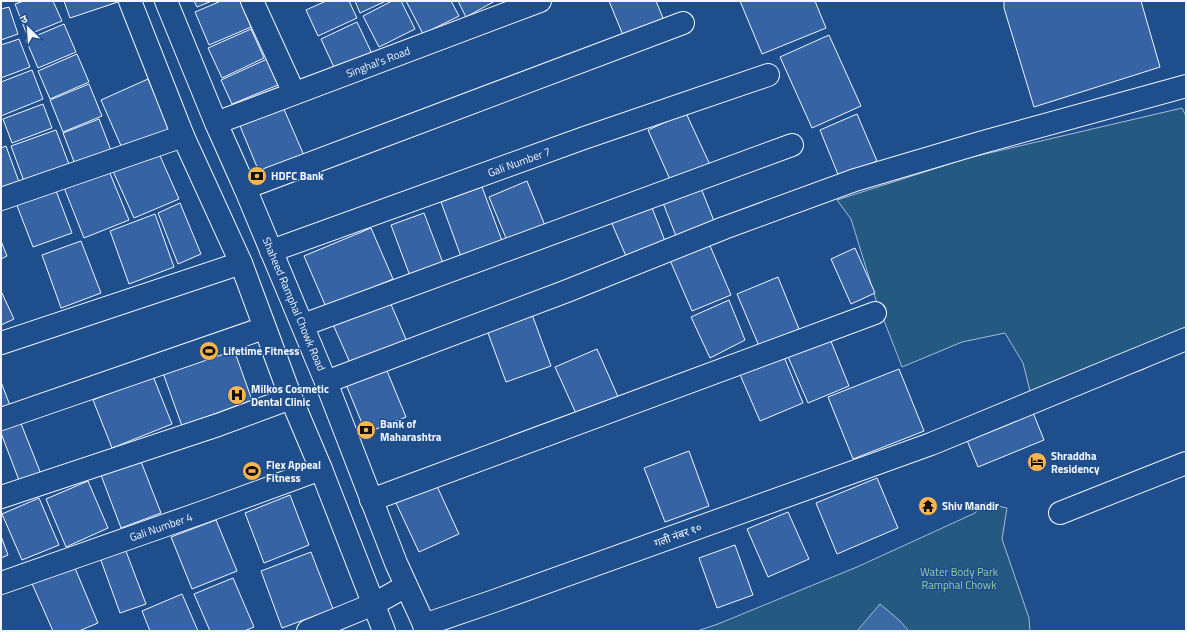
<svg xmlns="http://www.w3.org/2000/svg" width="1187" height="632" viewBox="0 0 1187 632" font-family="'Titillium Web','Noto Sans Devanagari',sans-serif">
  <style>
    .green { fill: #245a82; stroke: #a8bbd7 }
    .water { fill: #3b69a3; stroke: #a8bbd7 }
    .building { fill: #3563a3; stroke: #f2f6ff }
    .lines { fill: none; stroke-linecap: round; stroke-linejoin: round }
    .minor-casing { stroke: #f2f6ff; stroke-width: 24 }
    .minor { stroke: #1f4e8c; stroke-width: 22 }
    .labels { text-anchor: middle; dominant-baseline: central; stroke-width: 3; stroke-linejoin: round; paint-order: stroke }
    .street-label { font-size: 11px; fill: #f2f6ff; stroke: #1f4e8c }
    .poi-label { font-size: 11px; font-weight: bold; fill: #f2f6ff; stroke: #1f4e8c; text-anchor: start }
    .park-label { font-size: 11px; fill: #97c8a6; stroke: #1f4e8c }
  </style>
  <rect width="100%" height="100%" fill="#1f4e8c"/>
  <!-- green -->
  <g class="green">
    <path d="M1182,108l4,8v232l-44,22 -93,30 -15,7 -11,-44 -18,-30 -43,9 -60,25 -26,-67 -25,-81 -14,-19 131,-42z"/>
    <path d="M984,503l23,5 -5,31 27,79 1,13h-333l21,-7 139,-57 118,-54z"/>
  </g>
  <!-- water -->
  <path class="water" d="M880,604l19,16 10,11h-52z"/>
  <!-- building -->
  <g class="building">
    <path d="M24,1h29l9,20 -35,14 -12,-31z"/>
    <path d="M64,1h54v1l-48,16z"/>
    <path d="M194,1h18l-15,6z"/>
    <path d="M221,1h19l11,26 -42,18 -14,-33z"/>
    <path d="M326,1h23l8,17 -39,18 -12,-26z"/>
    <path d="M355,1h31l-26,12z"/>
    <path d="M392,1h9l14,28 -36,18 -16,-31z"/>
    <path d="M406,1h45l8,15 -36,18z"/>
    <path d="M458,1h37l-29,16z"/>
    <path d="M609,1h47l9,22 -40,17z"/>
    <path d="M740,1h75l11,27 -64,26z"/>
    <path d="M1004,1h137l19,66 -126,40 -30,-99z"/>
    <path d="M9,7l9,27 -17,6v-31z"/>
    <path d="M357,22l17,36 -37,16 -16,-35z"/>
    <path d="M64,24l12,28 -38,16 -12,-28z"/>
    <path d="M251,29l13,29 -42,20 -14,-30z"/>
    <path d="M829,35l32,71 -49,22 -32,-71z"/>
    <path d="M19,39l11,28 -29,11v-33z"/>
    <path d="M77,54l12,28 -39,17 -12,-28z"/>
    <path d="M267,59l11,26 -46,19 -11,-24z"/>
    <path d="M32,70l11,29 -42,17v-34z"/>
    <path d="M148,79l24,55 -47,21 -24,-55z"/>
    <path d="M89,84l13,32 -39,16 -13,-32z"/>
    <path d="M43,104l9,24 -40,15 -9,-24z"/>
    <path d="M283,107l23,53 -44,19 -22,-53z"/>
    <path d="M686,113l25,54 -39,17 -24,-54z"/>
    <path d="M857,114l20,47 -38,16 -19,-47z"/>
    <path d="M99,119l13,34 -36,14 -13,-34z"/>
    <path d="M56,130l14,37 -45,17 -14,-38z"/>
    <path d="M6,146l13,36 -18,7v-41z"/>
    <path d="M157,149l22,50 -45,19 -22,-49z"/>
    <path d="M107,166l22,54 -45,18 -21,-53z"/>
    <path d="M527,181l19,47 -38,15 -19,-46z"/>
    <path d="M699,183l17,43 -38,15 -17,-43z"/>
    <path d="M482,187l22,59 -41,16 -22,-60z"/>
    <path d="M55,188l17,45 -39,14 -17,-44z"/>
    <path d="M649,200l16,41 -39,15 -17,-39z"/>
    <path d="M180,203l21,51 -23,10 -20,-51z"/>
    <path d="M424,213l19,50 -33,13 -19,-51z"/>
    <path d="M155,214l19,53 -45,17 -19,-53z"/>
    <path d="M371,228l22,51 -67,28 -22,-51z"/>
    <path d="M1,241l6,15 -6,3z"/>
    <path d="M81,241l20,52 -40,15 -19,-53z"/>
    <path d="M708,241l23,54 -39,16 -23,-53z"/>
    <path d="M855,248l20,45 -24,11 -20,-45z"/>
    <path d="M778,277l21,52 -40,17 -22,-52z"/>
    <path d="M1,291l13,28 -13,6z"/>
    <path d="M729,300l16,40 -35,18 -19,-41z"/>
    <path d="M390,302l18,42 -57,21 -20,-45z"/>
    <path d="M530,309l21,57 -45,16 -21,-57z"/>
    <path d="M828,334l21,52 -41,17 -22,-51z"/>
    <path d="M233,347l19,53 -70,26 -19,-53z"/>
    <path d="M597,349l22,50 -41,19 -23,-51z"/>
    <path d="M782,352l21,51 -43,18 -22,-51z"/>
    <path d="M385,366l21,51 -40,16 -21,-51z"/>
    <path d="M899,369l25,62 -71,28 -25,-62z"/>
    <path d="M153,376l19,48 -60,24 -19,-48z"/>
    <path d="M1,382l10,26 -10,4z"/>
    <path d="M1030,405l14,35 -66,27 -14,-34z"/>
    <path d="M20,421l21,53 -21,9 -19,-50v-5z"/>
    <path d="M689,451l20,55 -44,16 -21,-54z"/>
    <path d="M140,459l21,54 -40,15 -20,-53z"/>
    <path d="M877,478l21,50 -61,26 -21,-51z"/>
    <path d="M88,481l20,47 -42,19 -20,-48z"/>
    <path d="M436,484l23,50 -40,18 -23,-49z"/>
    <path d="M290,495l19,50 -45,18 -19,-50z"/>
    <path d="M39,498l20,47 -37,15 -20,-46z"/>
    <path d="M788,512l21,47 -41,18 -21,-48z"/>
    <path d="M216,520l21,51 -45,18 -21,-52z"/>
    <path d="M1,536l7,19 -7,3z"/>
    <path d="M735,545l18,50 -36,13 -18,-50z"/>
    <path d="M124,546l22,58 -26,9 -21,-58z"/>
    <path d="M311,552l22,57 -51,19 -21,-57z"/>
    <path d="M72,561l26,62 -19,8h-26l-23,-52z"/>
    <path d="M233,578l21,49 -10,4h-34l-16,-37z"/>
    <path d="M182,594l16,37h-48l-8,-20z"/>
  </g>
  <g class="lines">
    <!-- minor casing -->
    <g class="minor-casing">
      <g id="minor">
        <path d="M130,1l53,135 58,127 50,135 30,71 63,162"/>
        <path d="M166,1l50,122 29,65 81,194 70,181 31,68"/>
        <path d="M252,1l42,92"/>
        <path d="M216,123l324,-122"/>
        <path d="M245,188l438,-165"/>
        <path d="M1,199l182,-63"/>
        <path d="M271,251l313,-113 184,-63"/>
        <path d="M303,325l489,-180"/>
        <path d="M1,343l240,-80"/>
        <path d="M326,382l241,-91 157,-63 131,-48 128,-38 203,-56"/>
        <path d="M1,419l263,-91"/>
        <path d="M1,497l217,-72 73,-27"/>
        <path d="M371,500l504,-187"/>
        <path d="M1060,513l126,-50"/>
        <path d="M1,583l205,-72 115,-42"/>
        <path d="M424,625l70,-24 437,-157 255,-105"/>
        <path d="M308,631l66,-27 32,-18"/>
      </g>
    </g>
    <!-- minor -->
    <use href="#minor" class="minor"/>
  </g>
  <!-- icons -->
  <defs>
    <g id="bank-disc" transform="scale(1)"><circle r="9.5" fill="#ffb74d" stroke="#1f4e8c"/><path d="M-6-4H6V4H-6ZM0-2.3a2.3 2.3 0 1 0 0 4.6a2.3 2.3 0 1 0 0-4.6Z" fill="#111"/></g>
    <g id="stadium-disc" transform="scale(1)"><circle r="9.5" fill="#ffb74d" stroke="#1f4e8c"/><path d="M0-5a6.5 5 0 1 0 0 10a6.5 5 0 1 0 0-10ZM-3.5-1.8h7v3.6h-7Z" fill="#111"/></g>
    <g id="hospital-disc" transform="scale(1)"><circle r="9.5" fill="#ffb74d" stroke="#1f4e8c"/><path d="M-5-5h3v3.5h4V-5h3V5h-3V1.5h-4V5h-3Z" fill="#111"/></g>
    <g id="hotel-disc" transform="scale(1)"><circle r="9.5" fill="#ffb74d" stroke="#1f4e8c"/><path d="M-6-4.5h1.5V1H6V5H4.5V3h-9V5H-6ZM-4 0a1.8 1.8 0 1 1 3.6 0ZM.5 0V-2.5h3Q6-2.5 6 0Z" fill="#111"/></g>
    <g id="temple-disc" transform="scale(1)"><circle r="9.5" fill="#ffb74d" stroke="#1f4e8c"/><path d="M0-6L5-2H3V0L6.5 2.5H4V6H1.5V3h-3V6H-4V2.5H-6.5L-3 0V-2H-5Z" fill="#111"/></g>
  </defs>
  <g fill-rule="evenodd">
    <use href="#bank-disc" x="257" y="176"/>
    <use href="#stadium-disc" x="209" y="351"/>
    <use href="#hospital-disc" x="237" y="395"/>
    <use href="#bank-disc" x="366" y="430"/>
    <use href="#hotel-disc" x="1037" y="462"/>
    <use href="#stadium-disc" x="252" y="471"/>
    <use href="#temple-disc" x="928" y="506"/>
  </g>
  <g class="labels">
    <!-- street labels -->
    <g class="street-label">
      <text transform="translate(378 62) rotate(-21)">Singhal's Road</text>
      <text transform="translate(519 162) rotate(-20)">Gali Number 7</text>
      <text transform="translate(294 304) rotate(67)">Shaheed Ramphal Chowk Road</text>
      <text transform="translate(161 527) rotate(-19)">Gali Number 4</text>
      <text transform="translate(678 535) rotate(-20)">गली नंबर १०</text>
    </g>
    <!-- poi labels -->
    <g class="poi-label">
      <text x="271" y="176">HDFC Bank</text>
      <text x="223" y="351">Lifetime Fitness</text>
      <text x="251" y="389">Milkos Cosmetic<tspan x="251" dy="13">Dental Clinic</tspan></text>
      <text x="380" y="424">Bank of<tspan x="380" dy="13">Maharashtra</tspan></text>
      <text x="1051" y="456">Shraddha<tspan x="1051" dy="13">Residency</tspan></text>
      <text x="266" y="465">Flex Appeal<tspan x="266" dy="13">Fitness</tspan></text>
      <text x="942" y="506">Shiv Mandir</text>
    </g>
    <!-- park labels -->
    <g class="park-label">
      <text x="959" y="572">Water Body Park<tspan x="959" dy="13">Ramphal Chowk</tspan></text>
    </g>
  </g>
  <!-- border -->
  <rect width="1187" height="632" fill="none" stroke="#f2f6ff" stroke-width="4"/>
  <!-- north arrow -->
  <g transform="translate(28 28) rotate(335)" stroke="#1f4e8c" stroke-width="3" paint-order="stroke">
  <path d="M0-3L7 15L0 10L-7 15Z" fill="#f2f6ff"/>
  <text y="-6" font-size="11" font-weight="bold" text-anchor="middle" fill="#f2f6ff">उ</text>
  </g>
</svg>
